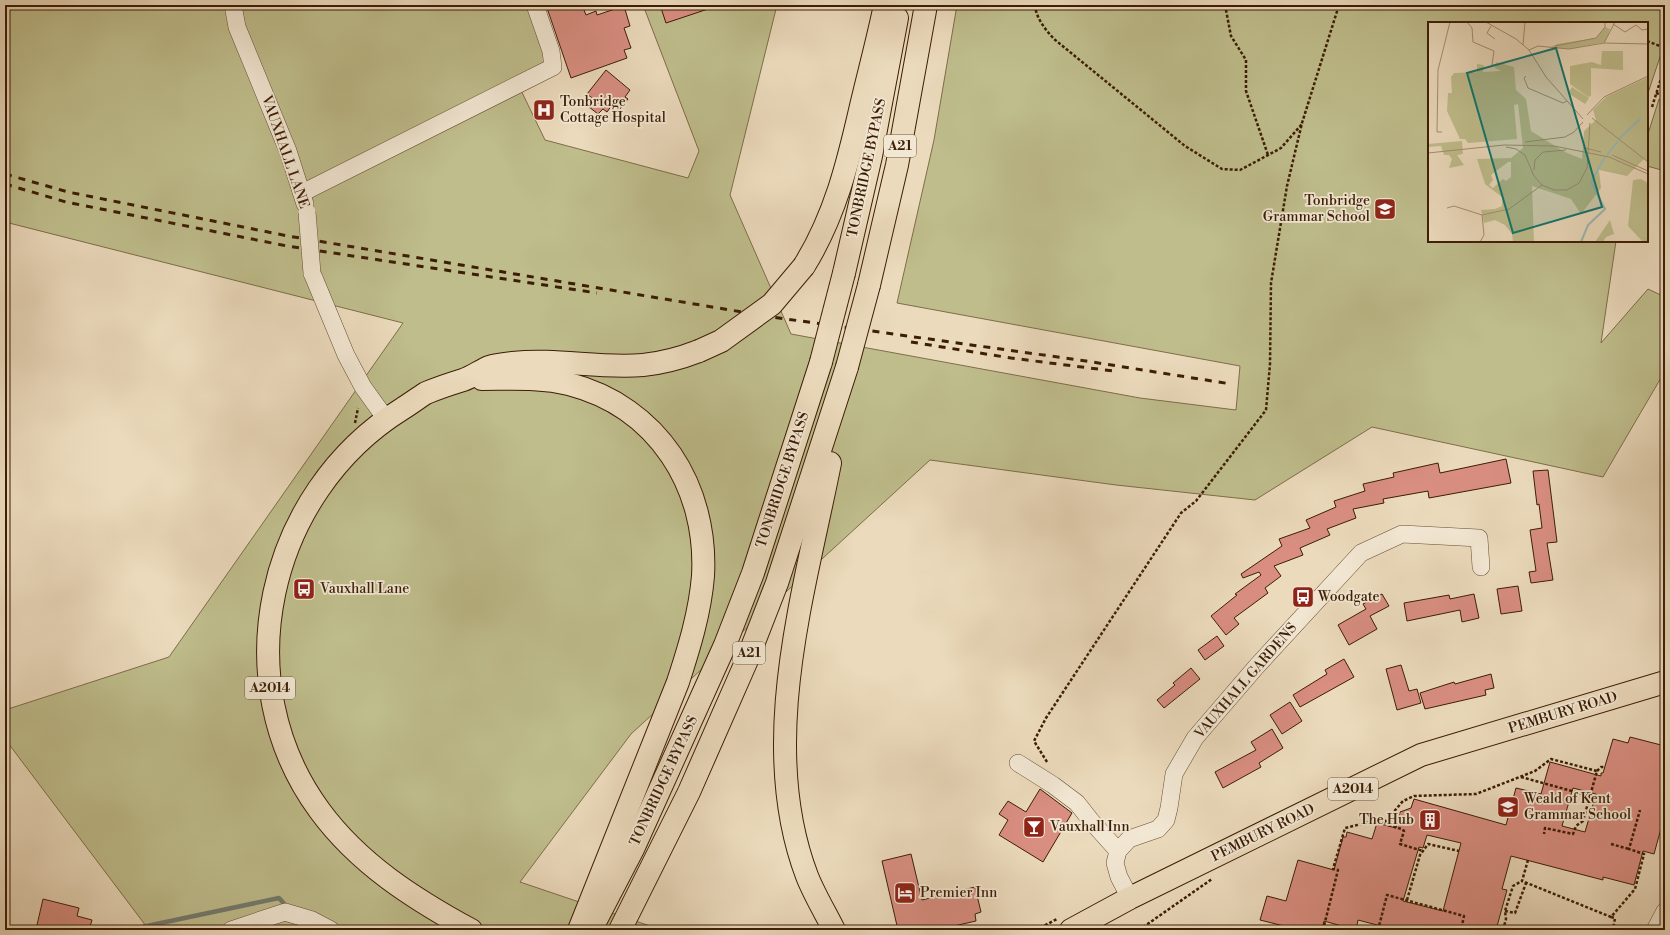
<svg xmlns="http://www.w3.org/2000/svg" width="1670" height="935" viewBox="0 0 1670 935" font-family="'Libre Bodoni',serif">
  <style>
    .green { fill: #bfbd8c; stroke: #7e6d48 }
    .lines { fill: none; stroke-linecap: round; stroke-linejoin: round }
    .stream { stroke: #747b70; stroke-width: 4.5 }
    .building { fill: #d98e81; stroke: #3c1d05; fill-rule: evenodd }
    .minor-casing { stroke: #684c33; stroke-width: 18 }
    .major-casing { stroke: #3c1d05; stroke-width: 24 }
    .highway-casing { stroke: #3c1d05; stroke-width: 24 }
    .path { stroke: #3c1d05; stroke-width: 2.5; stroke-dasharray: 3 2; stroke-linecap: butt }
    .minor { stroke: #f2e7d3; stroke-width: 17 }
    .major { stroke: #ebdabc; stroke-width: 22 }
    .highway { stroke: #ebdabc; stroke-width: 22 }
    .rail { stroke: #3c1d05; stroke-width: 3; stroke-dasharray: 7 7; stroke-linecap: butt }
    .minor-bridge-casing { stroke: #684c33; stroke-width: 18; stroke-linecap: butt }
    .highway-bridge-casing { stroke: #3c1d05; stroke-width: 24; stroke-linecap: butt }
    .minor-bridge { stroke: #f2e7d3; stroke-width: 17 }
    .highway-bridge { stroke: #ebdabc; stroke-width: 22 }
    .labels { text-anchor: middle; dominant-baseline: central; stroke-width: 3.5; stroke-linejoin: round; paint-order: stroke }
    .shield { fill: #f2e7d3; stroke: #735a43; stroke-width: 1 }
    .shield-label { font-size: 13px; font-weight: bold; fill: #3c1d05 }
    .poi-label { font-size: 14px; fill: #3c1d05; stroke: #f2e7d3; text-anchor: start }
    .street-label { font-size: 14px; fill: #3c1d05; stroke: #f2e7d3 }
    .inset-river { fill: none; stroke: #99b9b7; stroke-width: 2 }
    .inset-road { fill: none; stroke: #a58e73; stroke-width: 1 }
    .view { fill: #0f766e; fill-opacity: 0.15; stroke: #0f766e; stroke-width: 2 }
    .inset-edge { fill: none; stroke: #3c1d05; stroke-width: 2 }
  </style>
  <rect width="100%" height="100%" fill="#ebdabc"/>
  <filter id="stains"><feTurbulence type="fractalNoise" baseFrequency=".005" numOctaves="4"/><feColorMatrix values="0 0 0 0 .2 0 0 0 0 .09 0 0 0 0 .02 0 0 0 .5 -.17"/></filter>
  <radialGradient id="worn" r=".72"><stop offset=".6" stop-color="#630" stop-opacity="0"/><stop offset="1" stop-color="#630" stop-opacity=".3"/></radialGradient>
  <!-- green -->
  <g class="green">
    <path d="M5,5h525l18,48 -5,13 -27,14 29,60 143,38 11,-27 -56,-146h134l-47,190 61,139 349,64 96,12 4,-44 -343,-63 37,-163 23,-135h708v37l-18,54v-73h-218v218h187l-15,102 47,-54 17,8v74l-62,106 -231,-50 -117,73 -139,-15 -186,-25 -299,274 -111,148 142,48h-513l-144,-191v-29l164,-53 234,-334 -398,-101z"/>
    <path d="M1659,99l6,1v71l-18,-5v-29z"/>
  </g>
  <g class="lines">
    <!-- stream -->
    <g class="stream">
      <path d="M304,924l6,6"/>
      <path d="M128,930l151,-32 8,9"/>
    </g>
  </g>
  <!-- building -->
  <g class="building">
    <path d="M546,5h36l4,10 10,-4 1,4 27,-9 6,20 -6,2 7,20 -7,2 3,8 -56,20z"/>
    <path d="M660,5h53l1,2 -48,16z"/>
    <path d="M606,70l24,20 -5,7 3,2 -9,11 -7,-5 -5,7 -4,-3 -5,5 -9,-7 6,-7 -8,-6z"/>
    <path d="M1506,459l5,24 -82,15 -1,-7 -45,8 1,4 -31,6 3,9 -29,11 3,6 -30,13 3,7 -29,11 7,10 -16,12 3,5 -34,25 5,6 -13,11 -15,-19 26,-21 -2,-1 26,-19 -2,-3 -16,6 -2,-4 41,-28 -3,-7 31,-11 -4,-8 30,-13 -2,-6 31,-10 -2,-7 31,-7 -1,-4 45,-10 2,10z"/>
    <path d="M1548,470l9,72 -10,1 6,37 -22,3 -2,-11 7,-1 -6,-41 12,-2 -3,-24 -2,1 -4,-34z"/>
    <path d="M1518,586l4,25 -21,3 -4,-25z"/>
    <path d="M1382,594l7,12 -19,10 7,13 -28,16 -11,-20 28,-16 -3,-5z"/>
    <path d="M1474,594l5,24 -17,4 -2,-12 -53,11 -3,-18 45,-8 1,4z"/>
    <path d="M1217,636l7,10 -19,14 -7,-10z"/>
    <path d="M1344,659l10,18 -54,30 -7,-12 34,-21 -2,-4z"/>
    <path d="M1401,665l8,26 8,-2 4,14 -24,7 -11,-41z"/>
    <path d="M1191,668l9,11 -36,29 -7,-8 18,-15 -2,-2z"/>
    <path d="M1491,674l3,14 -9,2 1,5 -61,14 -5,-16 34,-11 1,2z"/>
    <path d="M1290,702l12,19 -20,13 -12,-19z"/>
    <path d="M1272,729l11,19 -24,15 2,4 -38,21 -8,-16 41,-22 -5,-8z"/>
    <path d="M1630,737l35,9v68l-11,40 -11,-3 -9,34 -31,-8v3l-92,-24 -9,33 5,1 -11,40h-116l1,-4 -23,-6 -2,10 -32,-9 -2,9h-22l-40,-10 7,-24 19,5 12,-41 36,10 9,-33h3l1,-5 25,7 5,-16 19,5 4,-16 11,-4 3,-9 92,26 10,-37 25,6 9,-32 51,14v-3h2l10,-34 15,4zM1573,788l23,6 -11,38 -23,-6zM1427,835l34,8 -18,68 -40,-10 16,-54 4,1z"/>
    <path d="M1040,789l32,24 -29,49 -44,-27 9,-15 -9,-6 9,-13 18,11z"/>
    <path d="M911,854l11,46 53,-13 6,25 -6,2 1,7 -40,9h-7l-1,-4 -17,4h-13l-16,-69z"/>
    <path d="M43,899l36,9 -2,8 15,4 -3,10h-46l1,-3 -7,-2z"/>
  </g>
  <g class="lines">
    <!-- minor casing -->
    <g class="minor-casing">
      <g id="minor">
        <path d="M233,5l4,22 51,124 17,53"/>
        <path d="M302,193l251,-126 -2,-16 -16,-46"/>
        <path d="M312,273l34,82 17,32 23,32"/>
        <path d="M1018,763l35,22 24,18 15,19 26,29"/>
        <path d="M1130,898l-11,-21 -4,-14 3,-12 11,-12 29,-10 8,-9 3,-12 5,-34 21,-36 61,-71 105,-114 41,-19 77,4 2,29"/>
        <path d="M231,930l54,-18 27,8 19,10"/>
        <path d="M1655,930l10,-19"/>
      </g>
    </g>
    <!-- major casing -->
    <g class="major-casing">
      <path id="major" d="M1071,930l59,-32 291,-143 244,-73"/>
    </g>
    <!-- highway casing -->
    <g class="highway-casing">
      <g id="highway">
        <path d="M804,266c31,-50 44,-103 57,-160 8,-34 17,-67 24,-101"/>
        <path d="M844,273l27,-117 26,-138"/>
        <path d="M869,285l28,-120 29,-160"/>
        <path d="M482,379c29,0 59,-2 87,5 89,23 139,103 134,192 -3,37 -14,72 -25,106l-99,248"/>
        <path d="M830,463c-26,131 -73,282 -23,413 7,18 18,36 27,54"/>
        <path d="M595,922l38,-73 92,-204 28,-72 68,-211"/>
        <path d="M471,930c-57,-31 -112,-66 -151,-119 -96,-130 -53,-318 82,-402 8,-5 16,-11 24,-16 12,-5 24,-9 37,-13 9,-3 17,-9 26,-13 7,-2 16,-3 24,-4 43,-5 87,6 130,2 20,-2 38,-7 56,-14"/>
        <path d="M620,930l69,-138 58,-132 30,-77 70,-216"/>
      </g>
    </g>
    <!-- path -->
    <g class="path">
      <path d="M1035,5c1,13 10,24 19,34l131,107 37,23 18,1 17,-9 24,-13 21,-24"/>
      <path d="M1225,5l6,31 15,24v31l22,64"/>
      <path d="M1647,41l18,7"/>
      <path d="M1656,93l9,3"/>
      <path d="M1652,107l13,-41"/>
      <path d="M355,423l3,-15"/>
      <path d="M1047,762l-13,-21 12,-23 135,-205 15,-12 70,-91 4,-46 1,-81 16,-97 15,-63 37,-118"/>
      <path d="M1597,771l4,-4h4"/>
      <path d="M1521,777l69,19"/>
      <path d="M1385,822l2,3 15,4 2,2 -4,13 23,7"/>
      <path d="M1611,844l18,5"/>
      <path d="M1528,860l-6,21 89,36 24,-28 9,-35 -15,-5 11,-39"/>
      <path d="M1407,900l13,-45 8,-11 31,7"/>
      <path d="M1505,911l10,2 11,-30"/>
      <path d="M1611,917l4,1 -2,12"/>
      <path d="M1036,930l21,-11"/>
      <path d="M1139,930l73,-51"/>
      <path d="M1285,930v-1l6,1"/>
      <path d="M1323,930l15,-60 -5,-1 12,-41 29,-7 11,1 18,-21 11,-5 62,-2 59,-23 16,-12 46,12 -14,50 -7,5 -3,8 -28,-6 -1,6"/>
      <path d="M1378,930l9,-35 77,21 -3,14"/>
      <path d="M1503,930l3,-11 -1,-8 8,-25 9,-5"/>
    </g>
    <!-- minor -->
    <use href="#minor" class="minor"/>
    <!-- major -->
    <use href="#major" class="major"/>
    <!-- highway -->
    <use href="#highway" class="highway"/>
    <!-- rail -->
    <g class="rail">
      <path d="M5,174l63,18 220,44 484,81 314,44 145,23"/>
      <path d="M5,184l61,18 221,44 310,47"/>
      <path d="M911,342l100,16 102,13"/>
    </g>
    <!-- minor-bridge casing -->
    <g class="minor-bridge-casing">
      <path id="minor-bridge" d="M307,212l5,61"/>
    </g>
    <!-- highway-bridge casing -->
    <g class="highway-bridge-casing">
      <g id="highway-bridge">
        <path d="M699,351l22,-10 51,-37 32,-38"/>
        <path d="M821,362l23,-89"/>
        <path d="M847,367l22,-82"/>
      </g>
    </g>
    <!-- minor-bridge -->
    <use href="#minor-bridge" class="minor-bridge"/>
    <!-- highway-bridge -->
    <use href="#highway-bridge" class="highway-bridge"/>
  </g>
  <!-- icons -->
  <defs>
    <g id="hospital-square" transform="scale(1.15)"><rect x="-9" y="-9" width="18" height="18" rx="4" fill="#8f2418" stroke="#f2e7d3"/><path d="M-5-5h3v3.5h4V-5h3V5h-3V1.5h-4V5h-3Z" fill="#fff"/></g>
    <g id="school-square" transform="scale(1.15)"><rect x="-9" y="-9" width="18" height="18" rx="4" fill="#8f2418" stroke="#f2e7d3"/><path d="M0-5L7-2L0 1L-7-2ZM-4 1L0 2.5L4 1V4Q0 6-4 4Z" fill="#fff"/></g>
    <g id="bus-square" transform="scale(1.15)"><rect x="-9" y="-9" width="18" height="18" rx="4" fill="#8f2418" stroke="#f2e7d3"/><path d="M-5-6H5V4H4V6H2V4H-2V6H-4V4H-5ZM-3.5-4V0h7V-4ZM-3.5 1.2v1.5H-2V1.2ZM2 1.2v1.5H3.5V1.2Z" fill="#fff"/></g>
    <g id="building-square" transform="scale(1.15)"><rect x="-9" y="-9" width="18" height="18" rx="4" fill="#8f2418" stroke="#f2e7d3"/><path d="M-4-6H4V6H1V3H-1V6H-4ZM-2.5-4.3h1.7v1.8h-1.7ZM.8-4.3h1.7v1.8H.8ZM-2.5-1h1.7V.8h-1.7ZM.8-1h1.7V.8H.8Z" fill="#fff"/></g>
    <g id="bar-square" transform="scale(1.15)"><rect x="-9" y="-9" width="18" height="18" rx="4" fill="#8f2418" stroke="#f2e7d3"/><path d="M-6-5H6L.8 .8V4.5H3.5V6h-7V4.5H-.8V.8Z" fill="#fff"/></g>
    <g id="hotel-square" transform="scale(1.15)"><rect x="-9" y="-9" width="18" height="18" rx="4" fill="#8f2418" stroke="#f2e7d3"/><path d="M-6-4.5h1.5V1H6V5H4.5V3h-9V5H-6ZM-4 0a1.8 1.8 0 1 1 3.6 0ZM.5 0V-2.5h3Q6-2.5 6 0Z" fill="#fff"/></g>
  </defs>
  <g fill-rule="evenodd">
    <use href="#hospital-square" x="544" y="110"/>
    <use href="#school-square" x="1385" y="209"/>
    <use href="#bus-square" x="304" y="589"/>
    <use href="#bus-square" x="1303" y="597"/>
    <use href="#school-square" x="1508" y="807"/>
    <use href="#building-square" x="1430" y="820"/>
    <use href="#bar-square" x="1034" y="827"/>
    <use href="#hotel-square" x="905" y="893"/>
  </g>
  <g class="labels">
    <!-- shield labels -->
    <g class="shield">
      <rect x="884" y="135" width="32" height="22" rx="3"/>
      <rect x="733" y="642" width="32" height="22" rx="3"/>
      <rect x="245" y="677" width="50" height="22" rx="3"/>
      <rect x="1328" y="778" width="50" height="22" rx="3"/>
    </g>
    <g class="shield-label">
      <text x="900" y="146">A21</text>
      <text x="749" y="653">A21</text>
      <text x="270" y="688">A2014</text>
      <text x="1353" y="789">A2014</text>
    </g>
    <!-- poi labels -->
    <g class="poi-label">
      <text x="560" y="102">Tonbridge<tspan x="560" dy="16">Cottage Hospital</tspan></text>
      <text x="1370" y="201" text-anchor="end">Tonbridge<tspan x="1370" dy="16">Grammar School</tspan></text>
      <text x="320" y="589">Vauxhall Lane</text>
      <text x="1318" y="597">Woodgate</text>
      <text x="1524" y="799">Weald of Kent<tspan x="1524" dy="16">Grammar School</tspan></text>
      <text x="1414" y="820" text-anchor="end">The Hub</text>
      <text x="1050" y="827">Vauxhall Inn</text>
      <text x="920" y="893">Premier Inn</text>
    </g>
    <!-- street labels -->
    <g class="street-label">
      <text transform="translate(285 152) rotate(71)">VAUXHALL LANE</text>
      <text transform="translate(867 168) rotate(-78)">TONBRIDGE BYPASS</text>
      <text transform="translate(783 480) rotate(-72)">TONBRIDGE BYPASS</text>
      <text transform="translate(1246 681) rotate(-49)">VAUXHALL GARDENS</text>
      <text transform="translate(1563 713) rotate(-17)">PEMBURY ROAD</text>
      <text transform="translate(664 781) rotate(-65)">TONBRIDGE BYPASS</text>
      <text transform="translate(1263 833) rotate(-26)">PEMBURY ROAD</text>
    </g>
  </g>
  <!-- overview -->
  <g transform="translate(1428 22)">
    <rect width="220" height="220" fill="#ebdabc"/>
    <path d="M177,5l5,2 -5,13 -36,7 -20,-1 8,-4 39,-6zM174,29h21v19l-32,-2v28l-3,1 -18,-13v-18l22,-4 9,3zM68,40l18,5 2,23 10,9 5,32 34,21 17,7 2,-28 12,-11 -3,-10 13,-13 42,-20v85l-4,-3 -17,17 -28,-6 2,18 -20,26 -10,-15 -39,-13 2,56h-21l-1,-8 -7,-9 -10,-5 -11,3 -3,-13 14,-1 7,-3v-9l-17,-13 -8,-25 34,-1 12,-10 -5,-44 -4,1 3,34 -49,4 -3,-4h-5l-13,-28 1,-18h4l-1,-16 3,-4 28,-1h-5v-8l7,1 -1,7 18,-1 -6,-3zM80,140h3v15l-5,4 -3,-2 -10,9 -4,-3 4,-5 -2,-5zM144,65l17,11 -4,6 -17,-11zM34,119l1,13 -6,1 7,10 -15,3 3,-9 -3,-4h-5l-3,-9 -13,1v-3zM213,157l7,4v59h-5l-15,-16 5,-46zM182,198l4,14 -8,3 -3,5h-8z" fill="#bfbd8c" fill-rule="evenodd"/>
    <path class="inset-river" d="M191,117l21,-20M179,133l11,-14M153,220l7,-17 17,-16 -14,-27 14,-25"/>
    <path class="inset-road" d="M39,0l5,6 1,14 21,9 -2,14h3M58,0l30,17 13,11 17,27 37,42M185,2l12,8 11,-7 6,5 6,-1M63,4l-4,7 8,6M176,21l11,-21M95,23l2,-23M127,24l41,-8 9,-11v-5M101,28l9,-4 31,3 35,-6 44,1M98,54l-2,2 4,10 35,15 4,-2M159,93l17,-18 44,-21M164,96l56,44M14,110h-5l1,-62 12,-48M97,120l40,-5 9,-5 9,-10M78,125l10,2 9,6 9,21 8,9 12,5h13l12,-7 8,-15 3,-45M157,126l16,4M0,131l76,-8 50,1 55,11 39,17M184,133l36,16M106,148l1,-10 8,-8 23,-2M19,186l7,-2 28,9M52,220l4,-7 -2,-20 27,-6 33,-24"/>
    <path class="view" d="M128,26l46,159 -89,26 -46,-160z"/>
    <rect width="220" height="220" class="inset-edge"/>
  </g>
  <!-- margin -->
  <rect width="1670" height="935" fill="none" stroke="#ebdabc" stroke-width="20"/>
  <rect x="6" y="6" width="1658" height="923" fill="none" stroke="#3c1d05" stroke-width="2"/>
  <rect x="10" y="10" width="1650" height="915" fill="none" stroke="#3c1d05"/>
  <rect width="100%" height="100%" filter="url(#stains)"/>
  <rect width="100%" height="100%" fill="url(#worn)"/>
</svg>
